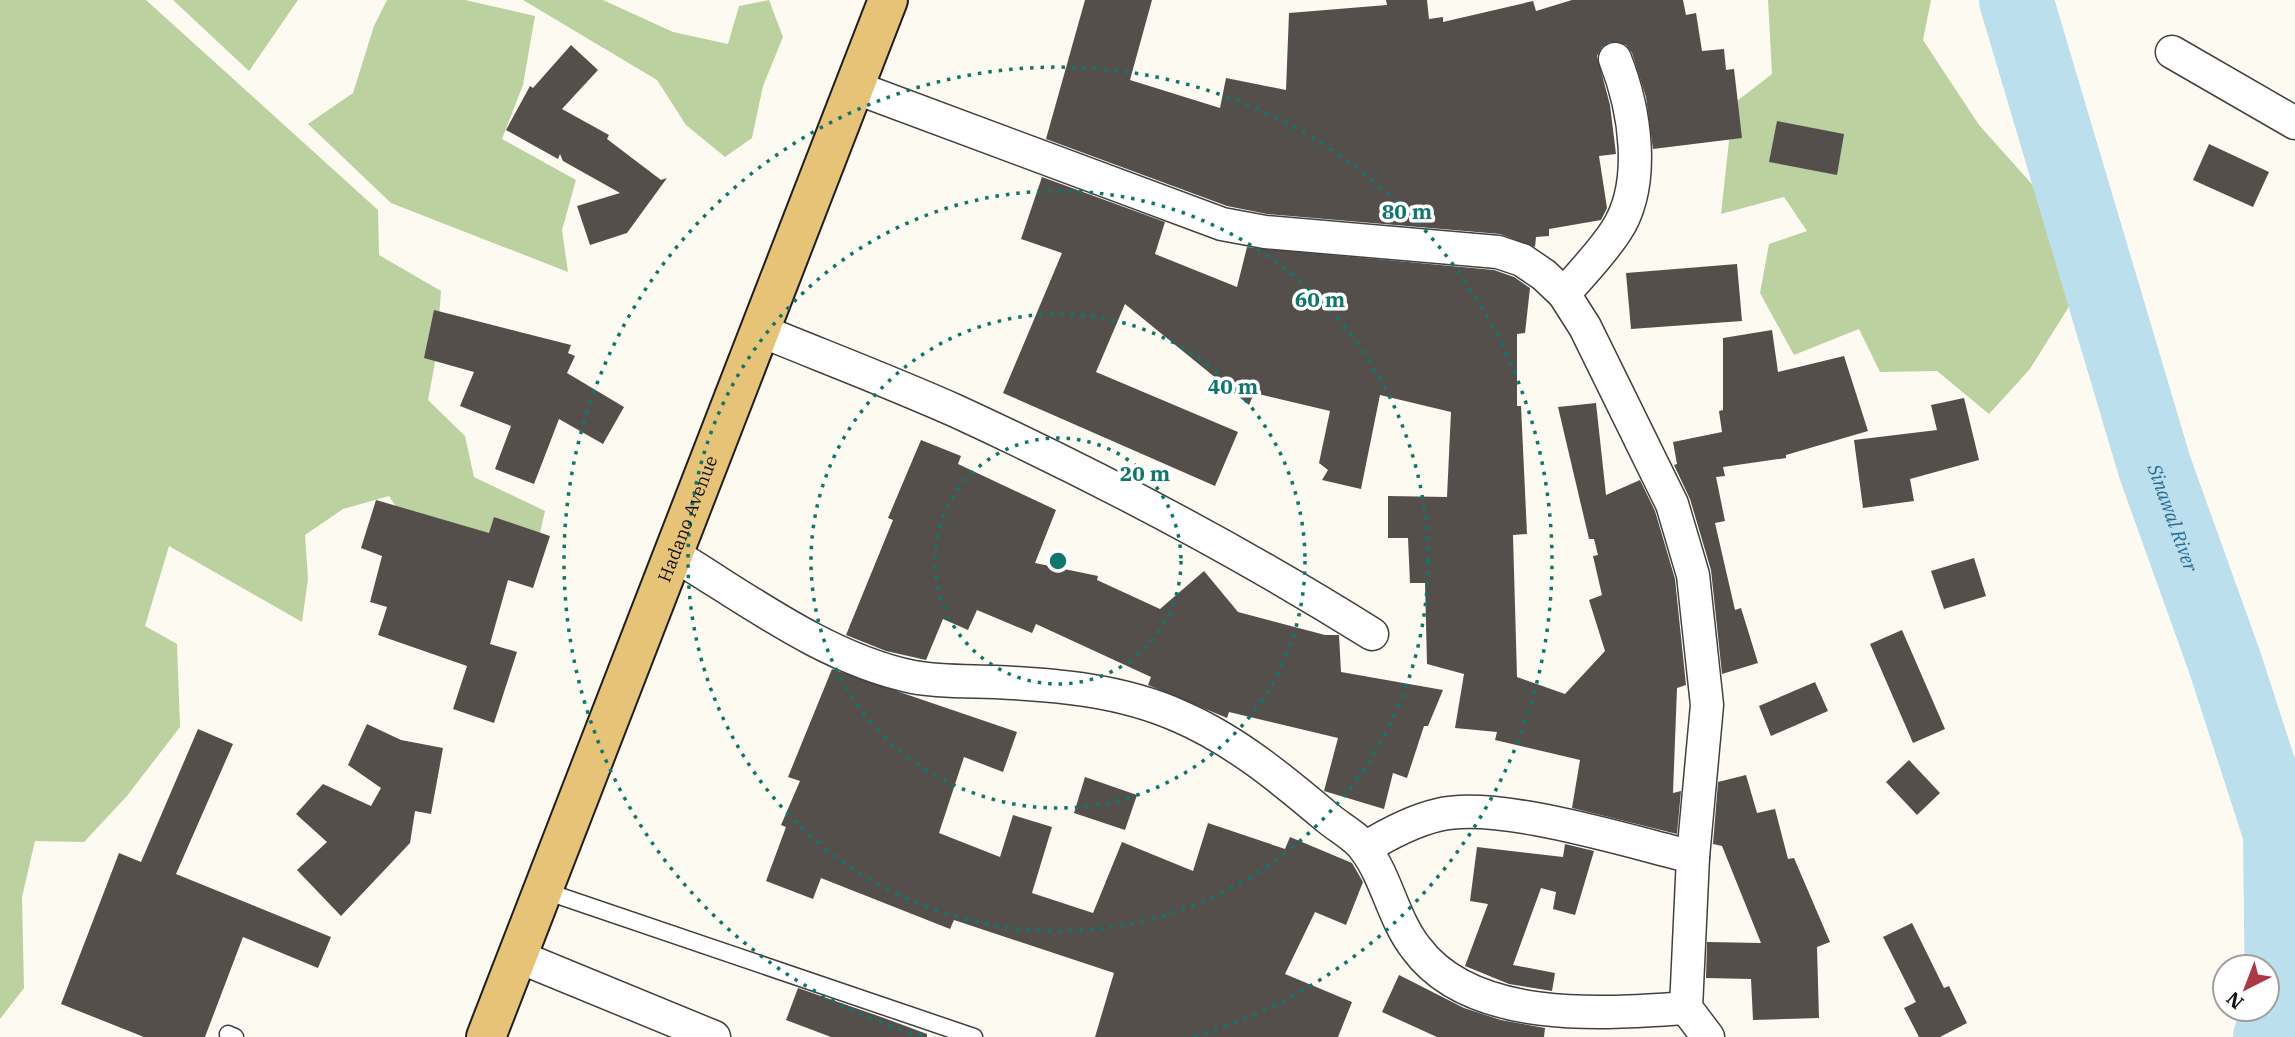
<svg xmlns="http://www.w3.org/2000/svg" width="2295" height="1037" viewBox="0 0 2295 1037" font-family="'IBM Plex Serif',serif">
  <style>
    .forest { fill: #bbd2a0 }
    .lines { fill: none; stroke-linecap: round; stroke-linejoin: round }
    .river { stroke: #bcdfee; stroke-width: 74 }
    .building { fill: #554f4c }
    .lane-casing { stroke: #414141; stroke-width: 19 }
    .street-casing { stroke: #414141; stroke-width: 35 }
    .primary-casing { stroke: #1f1f1f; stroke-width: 42 }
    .lane { stroke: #fff; stroke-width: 16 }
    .street { stroke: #fff; stroke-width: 32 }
    .primary { stroke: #e7c378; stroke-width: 38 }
    .ring { fill: none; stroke: #0f766e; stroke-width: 3.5; stroke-dasharray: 3.5 7 }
    .labels { text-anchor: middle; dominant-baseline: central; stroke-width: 7; stroke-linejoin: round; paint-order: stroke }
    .street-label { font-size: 18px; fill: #0e0e0e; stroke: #fff }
    .water-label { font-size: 19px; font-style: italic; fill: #276a90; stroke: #fff }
    .centre { fill: #0f766e; stroke: #fff; stroke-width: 3.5 }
    .ring-label { font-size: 21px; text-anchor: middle; font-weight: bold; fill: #0f766e; stroke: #fff; stroke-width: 7; stroke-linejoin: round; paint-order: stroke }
  </style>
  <rect width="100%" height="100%" fill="#fdfaf1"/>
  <!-- forest -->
  <g class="forest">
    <path d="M0,0h146l232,210 1,45 62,36 -5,66 -8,43 37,36 9,41 71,34 -5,22 -118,13 -33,-50 -46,13 -38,26 3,44 -6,43 -133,-76 -24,80 32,18 3,83 -53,69 -43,46 -49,-1 -13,56 2,91 -24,31z"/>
    <path d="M173,0h125l-49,71z"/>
    <path d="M387,0h78l70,16 -12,69 -21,54 74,41 -14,50 6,42 -177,-69 -83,-79 45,-31 21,-67z"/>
    <path d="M523,0h80l70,32 55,12 11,-38 30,-6 14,37 -20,49 -11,52 -27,19 -39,-32 -29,-45z"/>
    <path d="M1768,0h163l-8,40 56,85 69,77 27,95 -45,72 -41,45 -52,-43 -57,1 -21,-43 -65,26 -34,-62 9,-49 38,-13 -23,-34 -63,17 12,-110 39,-30z"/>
  </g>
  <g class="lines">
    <!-- river -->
    <path class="river" id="s1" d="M2016,0l139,468 70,195 55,170 2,175 -12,29"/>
  </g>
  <!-- building -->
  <g class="building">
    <path d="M1085,0h67l-22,80 90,28 6,-30 60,12 3,-77 98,-8 -1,-5h41l2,19 14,-2v5l90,-21 3,10 36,-11h111l3,15 10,-2 6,38 22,-2 2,21 8,-1 8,69 -89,11 -7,-52 -14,-44 -6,-8 -16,-3 -8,5 -5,9 13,49 6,49 -17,2 8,52 -6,12 -52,9v7l-13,1 -1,10 -35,-13 -233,-20 -40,-8 -181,-67z"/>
    <path d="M571,45l27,25 -36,39 47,26 -2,4 54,41 6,-2 -40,55 -37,12 -13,-39 43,-13 -57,-32 -3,-7 -2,5 -52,-29 24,-44 3,2z"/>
    <path d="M1777,121l67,13 -7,41 -68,-13z"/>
    <path d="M2209,144l60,28 -16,35 -60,-27z"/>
    <path d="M1042,177l123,45 -10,32 82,33 10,-40 247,23 20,7 16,11 -5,45 -8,1v72h4l6,128 -14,1 4,142 48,17 40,-43 -16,-51 13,-5 -9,-39 5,-1 -4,-16h-5l-31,-132 38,-4 10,92 34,-15 15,31 20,68 11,106 -9,3 -4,105 8,-2 -4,43 -105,-26 8,-48 -85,-20 2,-8 -42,-4 9,-54 -37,-10 -2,-81h-15l-2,-45h-20v-42l59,1 4,-85 -71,-17 -19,94 -39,-9 6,-10 -9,-7 11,-52 -76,-18 -5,12 -124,-101 -29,68 142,60 -23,54 -212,-93 59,-140 -41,-14z"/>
    <path d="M1737,264l5,57 -111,8 -5,-56z"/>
    <path d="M434,310l137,35 -3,8 7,3 -8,17 57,34 -21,37 -44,-25 -25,65 -39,-15 16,-43 -51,-20 14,-34 -50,-14z"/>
    <path d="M1772,330l6,42 66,-16 24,75 -82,24v3l-63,9 2,9 -9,1 9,44 -10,2 20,87 6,-2 17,55 -36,11 -11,-104 -21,-71 -16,-34 3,-1 -4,-22 49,-10 -3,-21 4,-1v-72z"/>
    <path d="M1964,398l15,62 -69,19 4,22 -51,7 -9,-68 83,-10 -6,-25z"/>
    <path d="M921,440l40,16 -3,8 98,46 -21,53 63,13 -1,4 63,29 44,-38 34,41 87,23h14l2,37 102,18 -15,36h-4l-17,52 -14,-5 -9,36 -60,-18 14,-53 -109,-26 -2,6 -79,-33 3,-8 -115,-53 -4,9 -55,-23 -9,20 -25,-11 -17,41 -40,-9 -40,-16 47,-115 -5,-2z"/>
    <path d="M376,500l113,33 5,-16 56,19 -17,52 -25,-8 -18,64 27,8 -23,71 -41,-14 14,-43 -89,-31 9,-28 -17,-5 12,-46 -21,-8z"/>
    <path d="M1974,558l12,38 -42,13 -13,-38z"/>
    <path d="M1902,630l43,99 -32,14 -43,-99z"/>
    <path d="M832,669l185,63 -14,40 -39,-15 -25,76 61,24 13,-42 39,12 -20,66 61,20 29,-71 71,29 15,-48 77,26 5,-12 62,26 11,19 -17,43 -31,-13 -30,62 67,28 -14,35h-243l19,-64 -160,-53 -4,9 -129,-51 -8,21 -47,-18 20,-54 -5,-2 19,-44 -12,-4z"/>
    <path d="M1815,682l13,29 -57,25 -12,-30z"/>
    <path d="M367,724l34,16 42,8 -12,66 -16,-3 -5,32 -69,73 -44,-46 30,-28 -31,-28 27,-30 48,22 10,-18 -33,-23z"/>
    <path d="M198,729l35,15 -57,130 155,63 -13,31 -75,-31 -38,100h-61l-83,-33 58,-151 22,9z"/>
    <path d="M1909,760l31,33 -23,22 -31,-33z"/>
    <path d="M1746,775l11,38 18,-4 13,50 6,-1 36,84 -13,5 2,71 -66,2 -2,-41 -45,-1 1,-36 54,1 -39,-97 -9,-2 5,-62z"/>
    <path d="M1085,777l52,18 -12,35 -51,-17z"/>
    <path d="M1565,844l29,7 -19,64 -22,-6 3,-17 -15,-4 -28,77 42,8 -3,18 -43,-7 -44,-18 23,-62 -18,-3 7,-54 86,10z"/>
    <path d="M1912,923l32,65 5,-2 18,37 -27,14h-21l-15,-29 12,-6 -33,-65z"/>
    <path d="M1399,975l65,33 37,12 44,8 -1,9h-107l-55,-25z"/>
    <path d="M798,988l86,30 43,16v3h-96l-45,-17z"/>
  </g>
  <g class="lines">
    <!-- lane casing -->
    <g class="lane-casing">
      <g id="lane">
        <path d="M542,890l432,147"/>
        <path d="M228,1034l7,3"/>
      </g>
    </g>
    <!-- street casing -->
    <g class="street-casing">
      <g id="street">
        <path d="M2172,52l123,71"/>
        <path d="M854,87l368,137 43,8 233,20 24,8 22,15 20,19 21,33 87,177 21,71 14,130 -14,152 -7,151 22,29"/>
        <path d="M1564,294c17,-20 37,-40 52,-63 31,-47 19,-122 -1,-172"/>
        <path d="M759,330c66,27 132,52 197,81 143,66 282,139 416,223"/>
        <path d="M673,554c74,45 153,105 240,123 26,5 55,4 82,5 62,3 126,8 184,34 56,24 104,64 150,103 11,9 28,18 36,30 22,29 28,70 51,99 56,76 187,66 270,60"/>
        <path d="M1365,848c23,-14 47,-27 73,-33 60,-15 192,27 255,42"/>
        <path d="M517,956l197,81"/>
      </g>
    </g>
    <!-- primary casing -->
    <g class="primary-casing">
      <g id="primary">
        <path id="s2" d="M486,1037l402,-1037"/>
      </g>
    </g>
    <!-- lane -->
    <use href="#lane" class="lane"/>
    <!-- street -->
    <use href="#street" class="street"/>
    <!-- primary -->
    <use href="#primary" class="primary"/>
  </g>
  <!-- distance rings -->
  <g class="ring">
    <circle cx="1058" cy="561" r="123"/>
    <circle cx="1058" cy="561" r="247"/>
    <circle cx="1058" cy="561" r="370"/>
    <path d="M922 1036A494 494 0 1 1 1194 1036"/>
  </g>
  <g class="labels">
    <!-- street labels -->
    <g class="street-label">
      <text stroke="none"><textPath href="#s2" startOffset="556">Hadano Avenue</textPath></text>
    </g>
    <!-- water labels -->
    <g class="water-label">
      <text stroke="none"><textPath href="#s1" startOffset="541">Sinawal River</textPath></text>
    </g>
  </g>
  <circle cx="1058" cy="561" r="10" class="centre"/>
  <g class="ring-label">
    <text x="1407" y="219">80 m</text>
    <text x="1320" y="307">60 m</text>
    <text x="1233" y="394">40 m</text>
    <text x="1145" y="481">20 m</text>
  </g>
  <!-- north arrow -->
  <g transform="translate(2246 988) rotate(222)"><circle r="33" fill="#ffffff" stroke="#9f9f9f" stroke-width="2"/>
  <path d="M0-5L12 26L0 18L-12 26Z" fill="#ac3846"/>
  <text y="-10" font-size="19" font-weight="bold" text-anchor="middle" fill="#0e0e0e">N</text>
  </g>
</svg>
